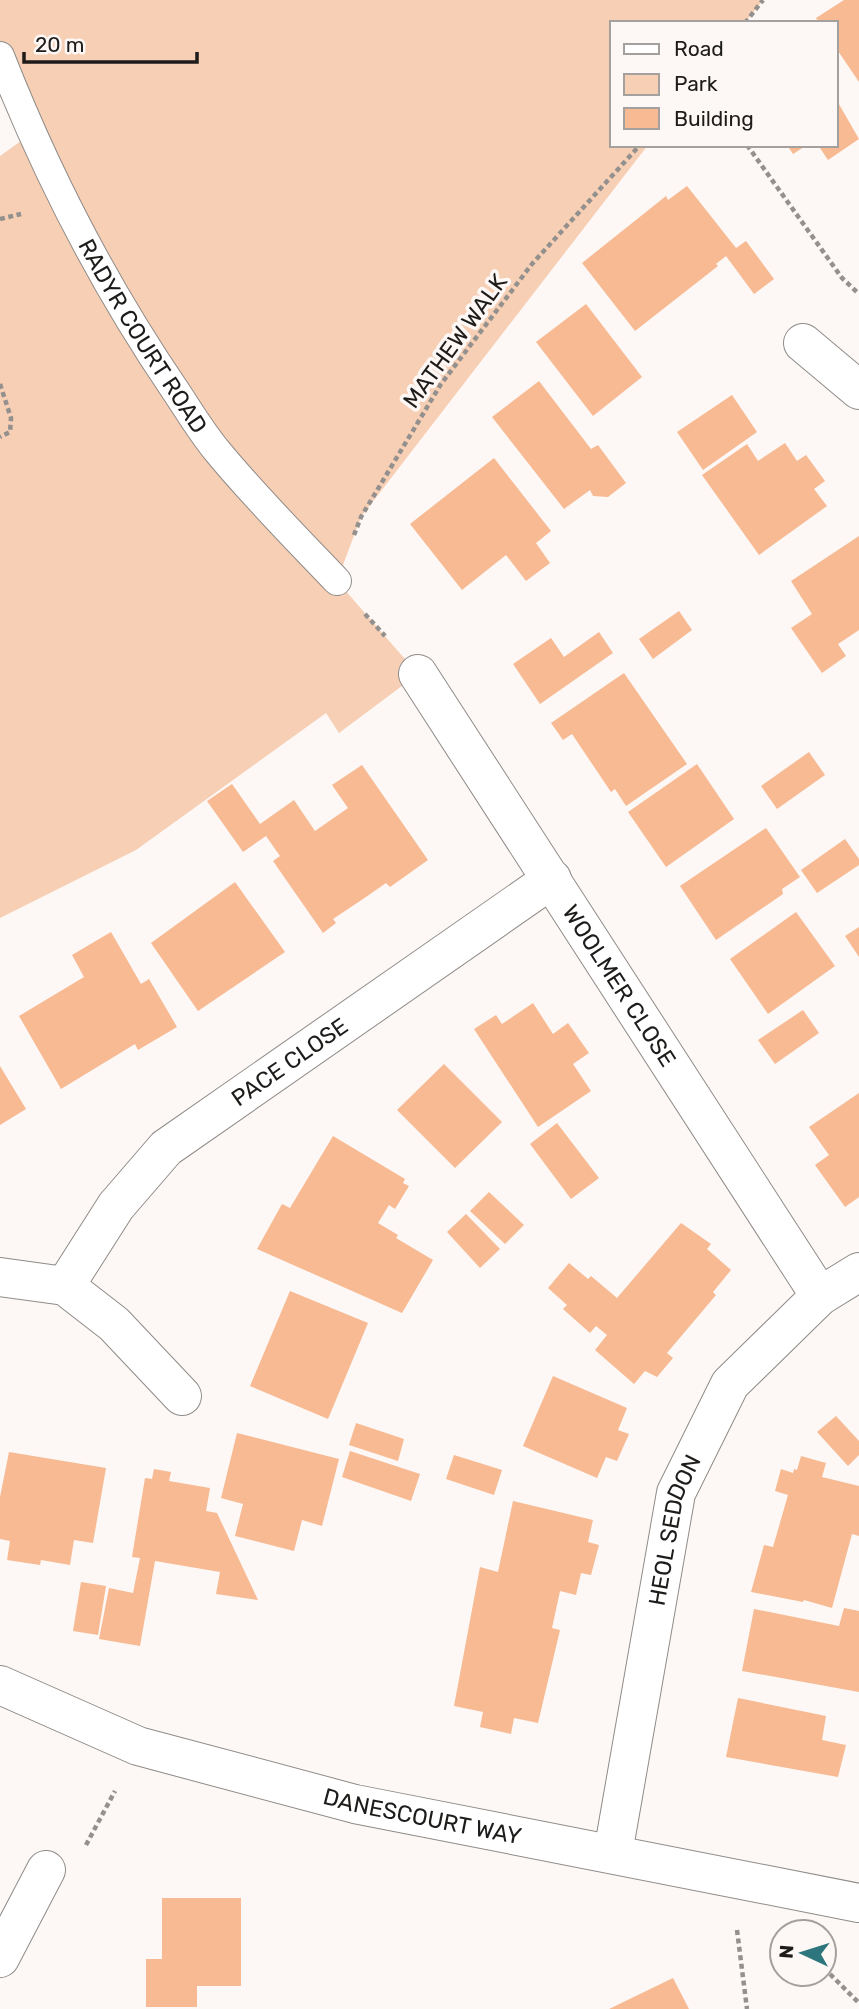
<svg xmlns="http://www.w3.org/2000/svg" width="859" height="2009" viewBox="0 0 859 2009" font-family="Rubik,sans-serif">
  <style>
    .green { fill: #f7cfb5 }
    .building { fill: #f7ba93 }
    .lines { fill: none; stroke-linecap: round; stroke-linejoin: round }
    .lane-casing { stroke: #8f8b88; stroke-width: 30 }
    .street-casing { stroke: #8f8b88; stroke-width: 40 }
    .path { stroke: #93908d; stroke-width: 4.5; stroke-dasharray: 5 3.5; stroke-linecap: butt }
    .lane { stroke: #fff; stroke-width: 28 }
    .street { stroke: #fff; stroke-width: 38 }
    .labels { text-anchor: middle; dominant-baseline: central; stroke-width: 7; stroke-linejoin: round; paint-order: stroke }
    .street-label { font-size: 23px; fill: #1d1c1a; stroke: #fdf8f5 }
  </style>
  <rect width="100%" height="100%" fill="#fdf8f5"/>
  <!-- green -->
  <path class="green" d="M0,0h763l-18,23h-133v122h36l-287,372 -24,64 81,93 -79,59 -13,-20 -190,137 -136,68v-762l43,-31 -43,-79z"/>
  <!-- building -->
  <g class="building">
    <path d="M844,0h15v82l-23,-34v-25h-17l-3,-5z"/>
    <path d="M836,99l23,40 -31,21 -10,-15h18z"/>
    <path d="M787,145h20l-14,9z"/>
    <path d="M687,186l49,62 10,-7 28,38 -20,15 -28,-38 -10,8 2,2 -83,65 -53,-68 84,-67 2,4z"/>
    <path d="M586,304l56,73 -49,39 -57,-74z"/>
    <path d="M539,381l52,68 7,-4 28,38 -18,14 -15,-1 -3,-6 -26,19 -72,-92z"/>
    <path d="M732,395l25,37 -54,38 -26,-38z"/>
    <path d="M785,443l12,18 9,-6 19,26 -11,8 13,17 -68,49 -57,-80 45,-31 11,17z"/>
    <path d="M494,458l57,73 -15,12 14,20 -24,18 -20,-26 -44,35 -52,-66z"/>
    <path d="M859,536v94l-21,14 8,12 -24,17 -31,-45 21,-14 -21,-33z"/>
    <path d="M679,611l13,19 -39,29 -14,-20z"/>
    <path d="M599,632l14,21 -73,51 -27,-40 38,-26 13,19z"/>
    <path d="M624,673l63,91 -61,42 -11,-17 -4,3 -39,-58 -9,6 -12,-17z"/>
    <path d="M809,752l16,23 -48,34 -16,-23z"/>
    <path d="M697,764l37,55 -68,48 -38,-55z"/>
    <path d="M362,765l66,95 -38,27 -4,-4 -23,16 -30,20 3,4 -13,10 -50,-72 7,-5 -14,-20 -23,16 -36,-51 25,-17 28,40 34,-24 21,31 33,-23 -16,-23z"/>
    <path d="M766,828l34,49 -18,12 1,5 -67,46 -36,-54z"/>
    <path d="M845,839l14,20v6l-42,28 -16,-23z"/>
    <path d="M235,882l50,70 -87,59 -47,-68z"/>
    <path d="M796,912l39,54 -67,48 -38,-55z"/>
    <path d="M859,927v30l-14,-21z"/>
    <path d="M111,932l30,52 8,-5 28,48 -39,23 -3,-6 -74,45 -42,-73 65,-39 -12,-22z"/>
    <path d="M533,1003l20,31 15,-11 21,30 -16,11 18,27 -53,36 -64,-98 22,-14 6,9z"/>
    <path d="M803,1010l16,23 -44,31 -17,-24z"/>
    <path d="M444,1064l58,58 -47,46 -58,-58z"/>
    <path d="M0,1066l26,43 -26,16z"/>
    <path d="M859,1093v104l-14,10 -30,-42 14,-10 -20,-28z"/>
    <path d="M557,1123l42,55 -28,21 -41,-55z"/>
    <path d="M333,1136l72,43 -2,4 6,3 -14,23 -6,-4 -11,18 20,12 -2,3 37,22 -31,53 -145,-64 25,-45 8,4z"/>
    <path d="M489,1192l35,33 -19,19 -35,-33z"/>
    <path d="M466,1214l34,35 -20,19 -33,-36z"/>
    <path d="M681,1223l30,21 -4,5 24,21 -18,22 3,3 -49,58 6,5 -16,19 -12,-6 -11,13 -39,-34 12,-15 -11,-9 -6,7 -27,-24 4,-4 -19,-17 21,-25 19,16 3,-3 26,22z"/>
    <path d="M290,1291l78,32 -40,96 -78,-33z"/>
    <path d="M553,1376l74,32 -9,22 11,4 -12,27 -11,-4 -9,21 -74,-32z"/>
    <path d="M836,1416l23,25v14l-11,11 -31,-34z"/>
    <path d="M356,1423l48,16 -6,22 -49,-16z"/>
    <path d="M237,1433l102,26 -17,67 -20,-6 -8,31 -59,-15 8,-32 -22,-6z"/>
    <path d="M350,1451l70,23 -9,27 -69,-24z"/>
    <path d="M9,1452l97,16 -13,75 -19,-3 -4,25 -29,-5 -1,5 -33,-5 3,-19 -10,-2v-42z"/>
    <path d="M454,1455l48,15 -8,25 -48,-16z"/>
    <path d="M801,1456l25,7 -4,14 37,9v50l-7,-2 -20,74 -28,-8 -1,2 -52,-10 13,-47 9,2 15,-52 -13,-4 6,-22 12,4 1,-4 3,1z"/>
    <path d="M154,1469l17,3 -2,9 41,7 -4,23 11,2 41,87 -42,-6 4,-22 -65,-11 -15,85 -41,-7 10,-51 24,5 7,-35 -8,-1 13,-79 7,1z"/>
    <path d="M513,1501l80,19 -5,22 11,3 -8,30 -10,-2 -5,22 -16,-4 -8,37 8,2 -22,93 -24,-5 -3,16 -31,-7 3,-15 -29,-6 26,-139 18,5z"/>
    <path d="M81,1582l25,4 -8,49 -25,-4z"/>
    <path d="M844,1608l15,3v81l-117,-21 12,-62 85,17z"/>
    <path d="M738,1698l88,18 -4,24 24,5 -8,32 -112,-20z"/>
    <path d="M162,1898h79v88h-44v21h-51v-48h16z"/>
    <path d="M673,1978l16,31h-80z"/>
  </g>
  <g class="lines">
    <!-- lane casing -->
    <g class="lane-casing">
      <g id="lane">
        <path id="s1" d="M0,56c46,117 104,230 175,334 14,21 27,43 43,62 37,45 79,87 119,129"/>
      </g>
    </g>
    <!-- street casing -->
    <g class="street-casing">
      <g id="street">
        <path d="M803,343l56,47"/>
        <path id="s2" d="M418,674l402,622"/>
        <path d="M0,1277l65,9 49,38 68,72"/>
        <path id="s3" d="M65,1286l51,-80 50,-58 386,-269"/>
        <path id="s4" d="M0,1685l138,61 217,58 504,99"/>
        <path id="s5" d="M613,1853l63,-360 54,-109 90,-88 39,-24"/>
        <path d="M0,1958l46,-88"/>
      </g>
    </g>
    <!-- path -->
    <g class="path">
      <path d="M745,23l18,-23"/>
      <path d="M747,145l95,133 17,16"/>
      <path d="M0,219l21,-5"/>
      <path d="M0,384l11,34 -1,14 -10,5"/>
      <path d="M354,535l7,-18 80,-133 91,-120 108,-119"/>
      <path d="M365,614l20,22"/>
      <path d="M86,1845l29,-54"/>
      <path d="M737,1930l10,79"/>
      <path d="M824,1968l35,35"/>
    </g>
    <!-- lane -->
    <use href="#lane" class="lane"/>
    <!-- street -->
    <use href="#street" class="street"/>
  </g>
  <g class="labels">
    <!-- street labels -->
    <g class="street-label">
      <text stroke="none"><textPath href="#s1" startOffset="315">RADYR COURT ROAD</textPath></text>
      <text transform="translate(455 341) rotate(-54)">MATHEW WALK</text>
      <text stroke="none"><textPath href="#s2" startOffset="371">WOOLMER CLOSE</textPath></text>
      <text stroke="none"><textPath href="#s3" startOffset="322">PACE CLOSE</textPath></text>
      <text stroke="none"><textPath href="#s5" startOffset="329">HEOL SEDDON</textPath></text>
      <text stroke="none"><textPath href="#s4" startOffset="444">DANESCOURT WAY</textPath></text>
    </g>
  </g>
  <!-- legend -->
  <rect x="610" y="21" width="228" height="126" fill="#fdf8f5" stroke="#a3a09d" stroke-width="2"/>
  <rect x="624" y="44" width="35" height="10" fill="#ffffff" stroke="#a3a09d" stroke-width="2"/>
  <text x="674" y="56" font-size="21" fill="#1d1c1a">Road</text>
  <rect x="624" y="74" width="35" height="21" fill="#f7cfb5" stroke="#a3a09d" stroke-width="2"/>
  <text x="674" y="91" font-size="21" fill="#1d1c1a">Park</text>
  <rect x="624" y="108" width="35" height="21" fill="#f7ba93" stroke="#a3a09d" stroke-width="2"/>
  <text x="674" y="126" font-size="21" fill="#1d1c1a">Building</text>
  <!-- north arrow -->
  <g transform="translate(803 1953) rotate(274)"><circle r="33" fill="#fdf8f5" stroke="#a3a09d" stroke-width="2"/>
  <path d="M0-5L12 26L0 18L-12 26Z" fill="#2d767d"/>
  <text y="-10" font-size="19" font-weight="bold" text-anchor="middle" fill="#1d1c1a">N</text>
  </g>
  <!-- scale -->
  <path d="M24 52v10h173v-10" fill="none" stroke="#1d1c1a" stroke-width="3.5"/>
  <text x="35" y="52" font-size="21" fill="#1d1c1a" stroke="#fdf8f5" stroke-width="5" paint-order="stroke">20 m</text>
</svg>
